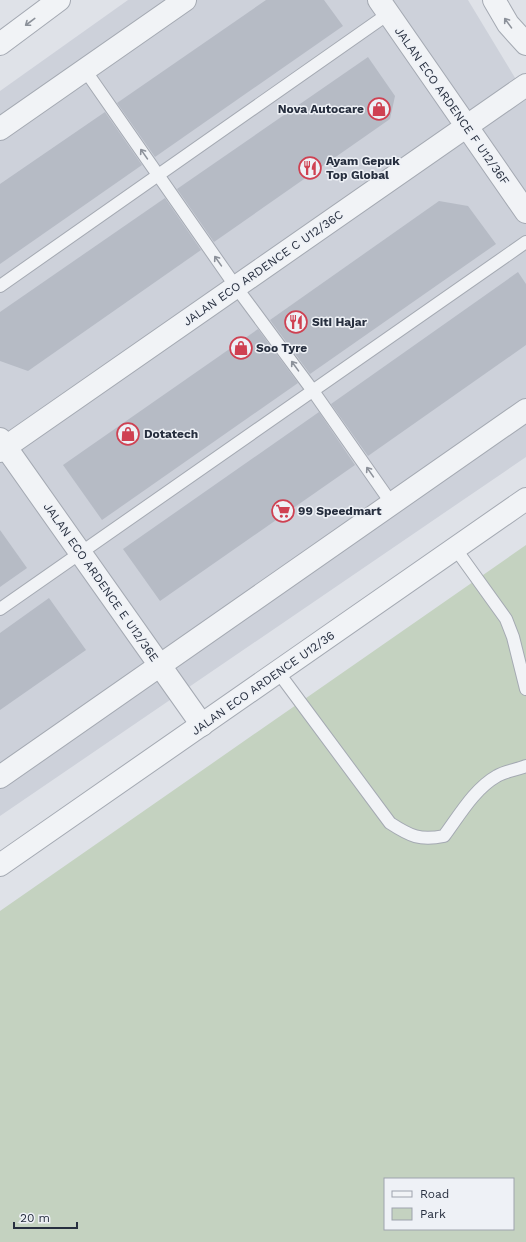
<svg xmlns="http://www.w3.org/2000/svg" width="526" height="1242" viewBox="0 0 526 1242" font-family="'Work Sans',sans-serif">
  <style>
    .built { fill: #cdd1da }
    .green { fill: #c4d2c0; fill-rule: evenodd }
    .building { fill: #b6bbc5 }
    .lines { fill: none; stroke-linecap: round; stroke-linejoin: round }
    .service-casing { stroke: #a4a9b2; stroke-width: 14 }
    .minor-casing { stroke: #a4a9b2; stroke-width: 24 }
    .tertiary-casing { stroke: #a4a9b2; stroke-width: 24 }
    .service { stroke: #f1f3f6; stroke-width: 12 }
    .minor { stroke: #f1f3f6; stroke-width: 22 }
    .tertiary { stroke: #f1f3f6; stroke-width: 22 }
    .oneway { stroke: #8c919a }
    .labels { text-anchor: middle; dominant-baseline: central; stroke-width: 3; stroke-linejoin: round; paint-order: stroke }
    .street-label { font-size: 12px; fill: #272f3f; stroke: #eef1f6 }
    .poi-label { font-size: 12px; font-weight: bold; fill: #272f3f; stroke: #eef1f6; text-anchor: start }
  </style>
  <rect width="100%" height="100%" fill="#dfe2e8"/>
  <!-- built -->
  <path class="built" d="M128,0h340l58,96v361l-526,359v-725z"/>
  <!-- green -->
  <path class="green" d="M526,545v697h-526v-331zM385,1179h128v50h-128z"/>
  <!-- building -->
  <g class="building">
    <path d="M266,0h58l19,26 -188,131 -38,-54z"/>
    <path d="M368,57l27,39 -5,23 -176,123 -37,-53z"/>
    <path d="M105,112l37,53 -142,99v-80z"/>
    <path d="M165,198l36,52 -173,121 -28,-10v-49z"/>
    <path d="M439,201l29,5 28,38 -186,130 -40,-54z"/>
    <path d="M518,272l8,12v61l-158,111 -37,-52z"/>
    <path d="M258,329l40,54 -196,137 -39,-55z"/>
    <path d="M319,412l36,53 -195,136 -37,-52z"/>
    <path d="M0,530l27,38 -27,19z"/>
    <path d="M49,598l37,52 -86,60v-77z"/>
  </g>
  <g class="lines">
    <!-- service casing -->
    <g class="service-casing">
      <g id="service">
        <path d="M85,70l151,217 77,104 79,113"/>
        <path d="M0,286l388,-272"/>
        <path d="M455,548l51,71 7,18 13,52"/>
        <path d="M0,609l526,-367"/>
        <path d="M278,672l112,151c20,13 30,18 54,13 15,-20 30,-47 53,-60 8,-5 20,-6 29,-10"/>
      </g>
    </g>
    <!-- minor casing -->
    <g class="minor-casing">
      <g id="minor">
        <path d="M379,0l147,212"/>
        <path d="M494,0l14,24 18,20"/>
        <path d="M0,129l185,-129"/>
        <path d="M0,439l202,286"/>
        <path d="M0,451l526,-366"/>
        <path d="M0,777l526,-367"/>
        <path d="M0,865l526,-366"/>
      </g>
    </g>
    <!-- tertiary casing -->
    <g class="tertiary-casing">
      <path id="tertiary" d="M0,44l59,-44"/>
    </g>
    <!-- service -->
    <use href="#service" class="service"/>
    <!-- minor -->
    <use href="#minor" class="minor"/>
    <!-- tertiary -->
    <use href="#tertiary" class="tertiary"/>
  </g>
  <!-- one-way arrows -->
  <defs><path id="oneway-shaft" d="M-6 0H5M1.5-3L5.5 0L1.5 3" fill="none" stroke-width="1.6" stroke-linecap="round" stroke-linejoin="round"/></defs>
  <g class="oneway">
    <use href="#oneway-shaft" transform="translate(30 22) rotate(143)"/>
    <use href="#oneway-shaft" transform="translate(508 23) rotate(-126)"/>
    <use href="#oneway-shaft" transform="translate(144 154) rotate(-125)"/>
    <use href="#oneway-shaft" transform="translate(218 261) rotate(-125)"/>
    <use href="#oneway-shaft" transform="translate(295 366) rotate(-126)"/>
    <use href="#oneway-shaft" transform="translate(370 472) rotate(-125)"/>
  </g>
  <!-- icons -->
  <defs>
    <g id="shop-ring" transform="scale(1.15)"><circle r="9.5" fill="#eef1f6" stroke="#cf4152" stroke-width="1.5"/><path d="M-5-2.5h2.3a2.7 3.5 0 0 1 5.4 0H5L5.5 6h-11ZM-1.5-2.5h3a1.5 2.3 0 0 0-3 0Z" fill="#cf4152"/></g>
    <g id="restaurant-ring" transform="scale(1.15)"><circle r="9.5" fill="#eef1f6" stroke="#cf4152" stroke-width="1.5"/><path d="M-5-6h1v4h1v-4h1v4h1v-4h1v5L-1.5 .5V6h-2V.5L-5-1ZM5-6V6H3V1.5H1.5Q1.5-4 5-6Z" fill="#cf4152"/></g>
    <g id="supermarket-ring" transform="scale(1.15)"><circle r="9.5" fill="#eef1f6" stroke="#cf4152" stroke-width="1.5"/><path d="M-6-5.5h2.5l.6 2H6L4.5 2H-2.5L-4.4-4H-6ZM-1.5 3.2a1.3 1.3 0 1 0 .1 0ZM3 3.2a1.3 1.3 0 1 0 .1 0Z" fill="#cf4152"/></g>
  </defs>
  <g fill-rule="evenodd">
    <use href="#shop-ring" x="379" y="109"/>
    <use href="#restaurant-ring" x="310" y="168"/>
    <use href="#restaurant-ring" x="296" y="322"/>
    <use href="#shop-ring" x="241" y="348"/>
    <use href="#shop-ring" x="128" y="434"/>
    <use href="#supermarket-ring" x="283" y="511"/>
  </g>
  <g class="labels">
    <!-- street labels -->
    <g class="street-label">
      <text transform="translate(452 106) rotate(55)">JALAN ECO ARDENCE F U12/36F</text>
      <text transform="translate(263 268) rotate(-35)">JALAN ECO ARDENCE C U12/36C</text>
      <text transform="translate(101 582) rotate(55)">JALAN ECO ARDENCE E U12/36E</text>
      <text transform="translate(263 683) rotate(-35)">JALAN ECO ARDENCE U12/36</text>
    </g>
    <!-- poi labels -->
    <g class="poi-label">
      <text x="364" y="109" text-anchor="end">Nova Autocare</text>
      <text x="326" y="161">Ayam Gepuk<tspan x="326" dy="14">Top Global</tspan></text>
      <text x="312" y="322">Siti Hajar</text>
      <text x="256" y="348">Soo Tyre</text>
      <text x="144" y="434">Dotatech</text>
      <text x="298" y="511">99 Speedmart</text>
    </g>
  </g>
  <!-- legend -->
  <rect x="384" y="1178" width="130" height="52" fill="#eef1f6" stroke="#9ea3ad"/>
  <rect x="392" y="1191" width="20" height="6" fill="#f1f3f6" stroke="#9ea3ad"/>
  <text x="420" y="1198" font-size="12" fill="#272f3f">Road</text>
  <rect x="392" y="1208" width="20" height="12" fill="#c4d2c0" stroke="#9ea3ad"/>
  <text x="420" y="1218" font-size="12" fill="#272f3f">Park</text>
  <!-- scale -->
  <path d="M14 1222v6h63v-6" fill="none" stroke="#272f3f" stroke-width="2"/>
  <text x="20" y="1222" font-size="12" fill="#272f3f" stroke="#eef1f6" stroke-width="3" paint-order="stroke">20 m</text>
</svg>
